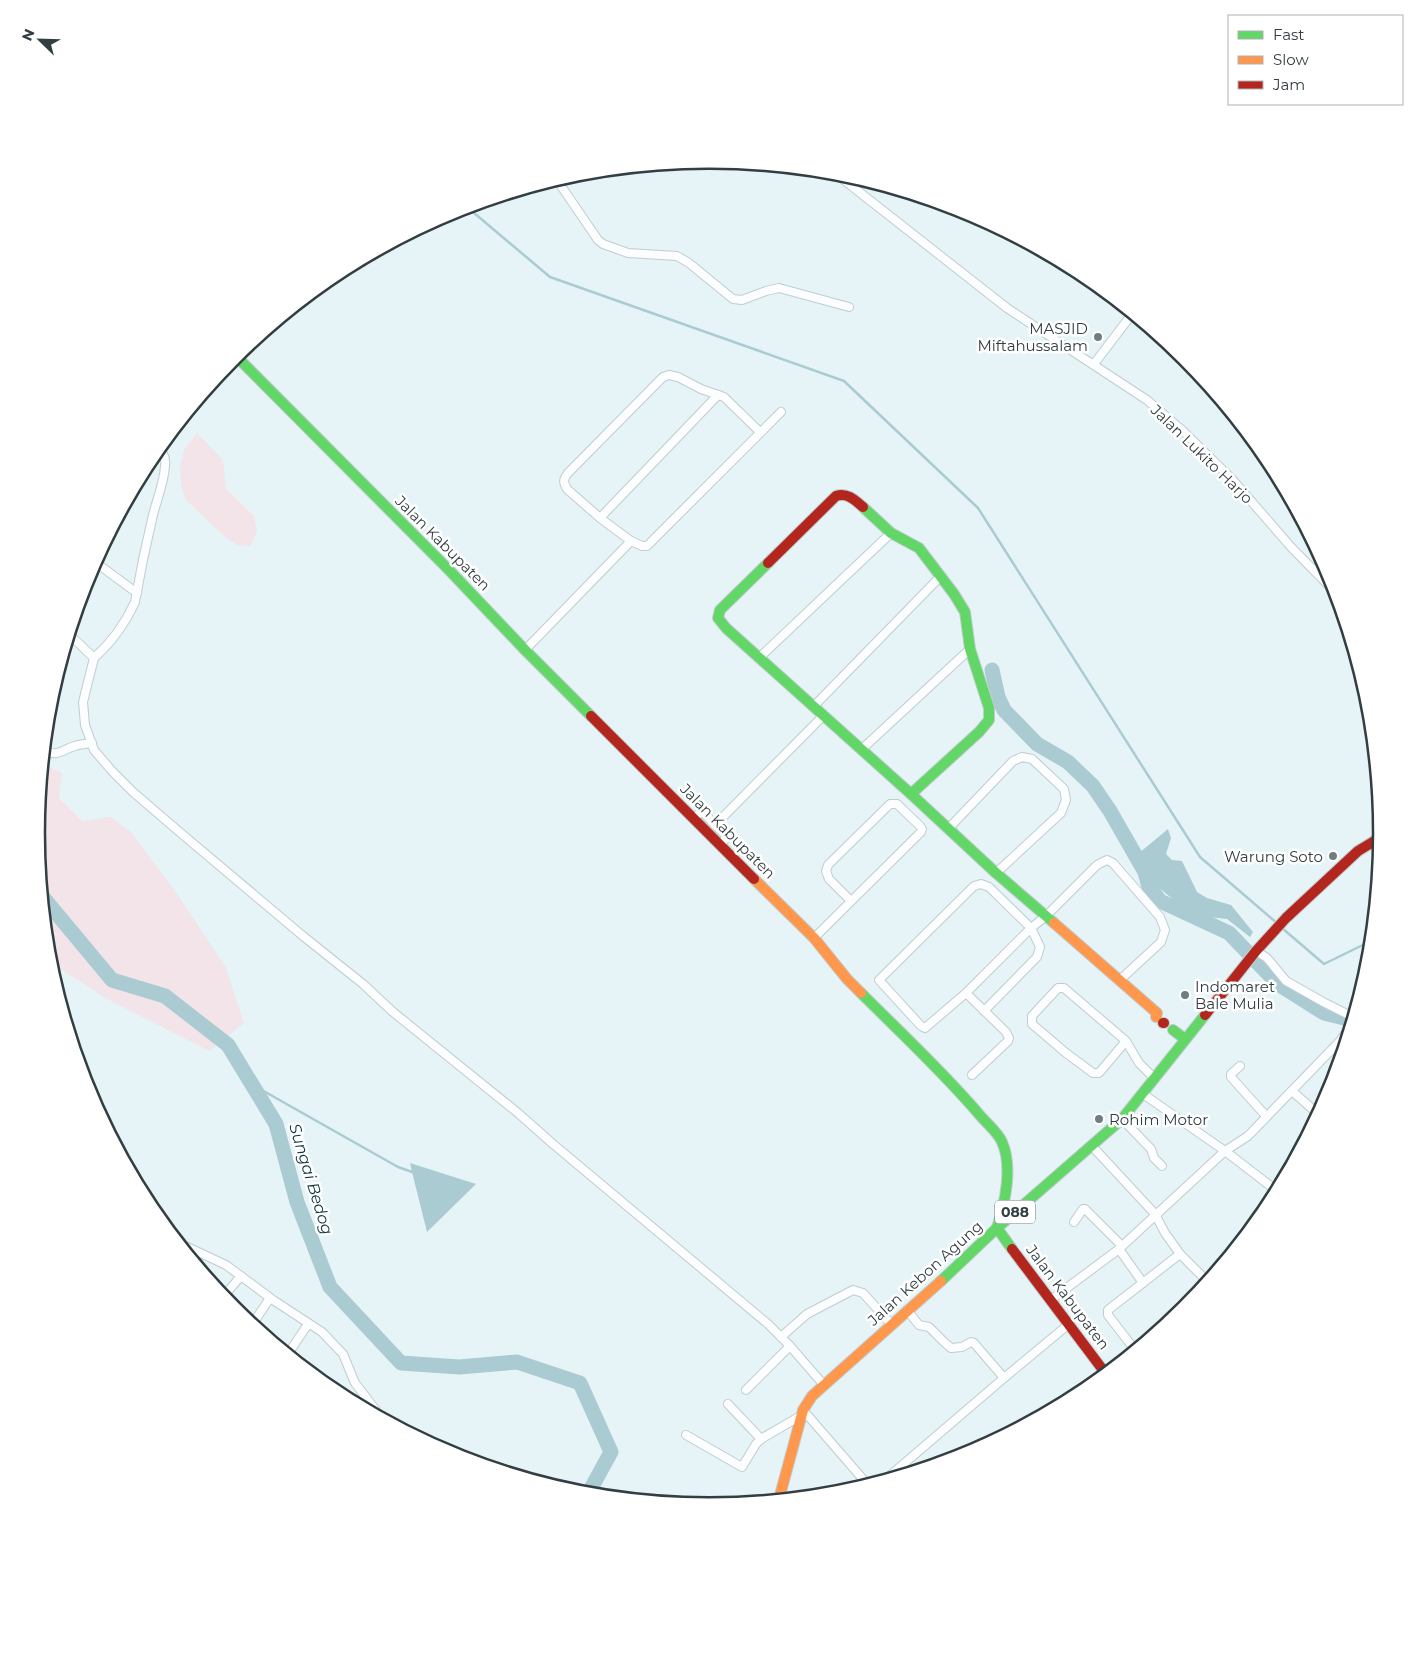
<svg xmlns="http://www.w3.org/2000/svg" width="1418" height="1667" viewBox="0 0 1418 1667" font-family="Montserrat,sans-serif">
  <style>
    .green { fill: #f2e4e8 }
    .water { fill: #abcbd2 }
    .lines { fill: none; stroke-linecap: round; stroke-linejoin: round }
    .stream { stroke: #abcbd2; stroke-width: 2.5 }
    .river { stroke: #abcbd2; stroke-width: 15 }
    .street-casing { stroke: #c1cccf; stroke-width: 10 }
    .fast-casing { stroke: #c1cccf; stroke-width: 12 }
    .slow-casing { stroke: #c1cccf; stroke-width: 12 }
    .jam-casing { stroke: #c1cccf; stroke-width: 12 }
    .street { stroke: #fbfdfe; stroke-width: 8 }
    .fast { stroke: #63d668; stroke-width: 10 }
    .slow { stroke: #ff974d; stroke-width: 10 }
    .jam { stroke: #b3261e; stroke-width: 10 }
    .poi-dot { fill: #717e81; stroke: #fff; stroke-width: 2 }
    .labels { text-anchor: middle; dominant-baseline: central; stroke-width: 5; stroke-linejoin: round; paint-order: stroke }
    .shield { fill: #fff; stroke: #70787a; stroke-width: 1 }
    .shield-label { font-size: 14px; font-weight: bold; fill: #323e41 }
    .poi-label { font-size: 15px; fill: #323e41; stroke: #fff; text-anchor: end }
    .street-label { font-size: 15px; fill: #323e41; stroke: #fff }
    .water-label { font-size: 16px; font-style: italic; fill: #0f353d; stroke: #fff }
    .rim { fill: none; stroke: #323e41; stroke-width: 2.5 }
  </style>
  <rect width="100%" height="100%" fill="#e6f4f7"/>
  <!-- green -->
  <g class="green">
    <path d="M197,433l26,27 3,29 28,27 3,15 -7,15 -13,-1 -11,-7 -41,-39 -4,-13 -1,-19 4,-17z"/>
    <path d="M43,764l19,9 -3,25 23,23 29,-4 20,15 48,65 47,71 18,55 -35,28 -102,-52 -50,-32 -9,-15 -12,-119z"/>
  </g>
  <!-- water -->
  <g class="water">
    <path d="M1168,829l3,9 -5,16 6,6 10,1 15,31 10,6 24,7 22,27 -3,5 -23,-18 -18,-2 -34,-16 -22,-18 -14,-30z"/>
    <path d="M410,1163l66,21 -49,48 -15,-60z"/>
  </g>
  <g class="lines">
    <!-- stream -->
    <g class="stream">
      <path d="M467,207l83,70 294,104 134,127 222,349 78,67"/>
      <path d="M1282,928l42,36 47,-23"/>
      <path d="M253,1085l99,56 46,26 14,5"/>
    </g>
    <!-- river -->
    <g class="river">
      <path d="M992,670l6,27 6,13 33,34 31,18 25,24 17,25 35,61 4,15 11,14 69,32 49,51 46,29 28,7"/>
      <path d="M42,896l70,84 53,16 63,49 48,79 21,78 33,85 71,76 58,4 58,-5 63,21 31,69 -23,42"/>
    </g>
    <!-- street casing -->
    <g class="street-casing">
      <g id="street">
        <path d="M835,173l172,135 140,92 36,31 49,48 59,68 45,46"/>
        <path d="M557,180l41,60 5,4 25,9 49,3 12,7 44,36 9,1 24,-9 13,-3 70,19"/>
        <path d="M1094,364l38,-50"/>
        <path d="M600,518l118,-123"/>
        <path d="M631,541l-31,-23 -33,-29c-4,-7 -4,-9 1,-16l95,-96 6,-2 9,2 23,12 23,8 36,35"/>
        <path d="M95,562l42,31"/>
        <path d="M70,635l24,23 -11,44 2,23 9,25 18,21 21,21 43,37 127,107 60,48 30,28 125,101 35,31 215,180 22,22 33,38"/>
        <path d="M525,650l106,-109 11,5h5l134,-134"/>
        <path d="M760,657l131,-124"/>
        <path d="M94,658c18,-16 31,-34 41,-56 5,-29 11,-58 18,-87 4,-16 11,-32 12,-49 1,-7 -1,-13 -7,-17"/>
        <path d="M813,707l128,-131"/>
        <path d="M45,749c11,10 18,0 30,-3 5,-2 11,-2 17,-3"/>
        <path d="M861,750l109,-101"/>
        <path d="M694,818l8,-7 13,14"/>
        <path d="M948,829l65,-68 9,-4 10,2 32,30 2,11 -5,13 -65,60"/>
        <path d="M721,845l6,-9 -12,-11 108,-109"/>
        <path d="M981,884l8,3 42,41 -65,65 -41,35 -4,-2 -42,-46 95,-94z"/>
        <path d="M814,938l107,-106 1,-3 -2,-3 -23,-22h-7l-62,61 -2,6 3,8 22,22"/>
        <path d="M1256,951l11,7 19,23 39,22 28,14"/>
        <path d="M966,993l40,39 3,6 -1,3 -36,34"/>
        <path d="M984,1011l53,-54 3,-10 -9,-19 15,-12 51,-51 10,-5 6,3 47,54 5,13 -4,12 -41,38"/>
        <path d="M1126,1041l-27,32h-6l-27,-20 -34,-29v-8l26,-28h6l62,53 13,22 15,15"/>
        <path d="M1240,1066l-9,8v3l35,39"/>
        <path d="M1292,1091l26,23"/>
        <path d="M1143,1094l82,57 52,40"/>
        <path d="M1122,1119l29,30 3,9 8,8"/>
        <path d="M1092,1146l63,68 10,19 15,21 27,27"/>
        <path d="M1074,1222l9,-13h2l37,37"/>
        <path d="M179,1243l47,22 47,35 49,32 21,22 12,29 26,34"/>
        <path d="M1119,1249l24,34"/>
        <path d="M223,1297l18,-21"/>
        <path d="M1052,1299l67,-50 106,-98 23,-15 92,-95 10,-14"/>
        <path d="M907,1310l12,15 10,2 15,15 7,6 11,-1 9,-5 3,1 30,35"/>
        <path d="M252,1325l18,-27"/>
        <path d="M781,1337l26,-23 46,-24 10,3 28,31"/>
        <path d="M1135,1350l-27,-35v-5l72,-56"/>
        <path d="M288,1354l20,-30"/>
        <path d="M746,1390l44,-44"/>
        <path d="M728,1404l33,35"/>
        <path d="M803,1410l65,75"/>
        <path d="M686,1435l56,32 14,-23 5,-5 41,-24"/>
        <path d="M886,1479l118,-101 65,-54"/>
      </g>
    </g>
    <!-- fast casing -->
    <g class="fast-casing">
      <g id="fast">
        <path d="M236,356l214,215 75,79 66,66"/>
        <path d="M863,507l28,26 28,15 35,46 11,18 5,37 19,59v12l-10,12 -68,62"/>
        <path d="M768,563l-48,47 -2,8 8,10 185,166 85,79 58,50"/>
        <path d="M861,993c40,40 81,78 117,120 7,9 20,19 24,29 11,24 3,62 -5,86l15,21"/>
        <path d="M1173,1030l12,9"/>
        <path d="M941,1281l56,-53 125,-109 83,-104"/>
      </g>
    </g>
    <!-- slow casing -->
    <g class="slow-casing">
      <g id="slow">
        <path d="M754,879l60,59 33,41 14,14"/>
        <path d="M1054,923l103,90 -1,4"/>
        <path d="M779,1499l24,-89 9,-14 129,-115"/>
      </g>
    </g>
    <!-- jam casing -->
    <g class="jam-casing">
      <g id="jam">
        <path d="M768,563l68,-67c11,-4 19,4 27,11"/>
        <path d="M591,716l163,163"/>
        <path d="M1205,1015l51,-64 30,-33 72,-67 23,-14"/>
        <path d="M1163,1023h1"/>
        <path d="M1012,1249l94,125"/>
      </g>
    </g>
    <!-- street -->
    <use href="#street" class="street"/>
    <!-- fast -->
    <use href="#fast" class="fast"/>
    <!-- slow -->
    <use href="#slow" class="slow"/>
    <!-- jam -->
    <use href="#jam" class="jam"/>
  </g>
  <!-- markers -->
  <g class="poi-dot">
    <circle cx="1098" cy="337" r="5"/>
    <circle cx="1333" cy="856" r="5"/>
    <circle cx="1185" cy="995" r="5"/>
    <circle cx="1099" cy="1119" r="5"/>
  </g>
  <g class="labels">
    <!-- shield labels -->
    <rect class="shield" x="995" y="1200.5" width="40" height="23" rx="4"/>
    <g class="shield-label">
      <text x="1015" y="1212">088</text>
    </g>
    <!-- poi labels -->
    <g class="poi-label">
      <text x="1088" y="328">MASJID<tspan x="1088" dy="17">Miftahussalam</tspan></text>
      <text x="1323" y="856">Warung Soto</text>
      <text x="1195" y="986" text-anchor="start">Indomaret<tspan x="1195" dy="17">Bale Mulia</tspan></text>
      <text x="1109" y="1119" text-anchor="start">Rohim Motor</text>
    </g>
    <!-- street labels -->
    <g class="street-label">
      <text transform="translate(1202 454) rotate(44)">Jalan Lukito Harjo</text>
      <text transform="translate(443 543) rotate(45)">Jalan Kabupaten</text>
      <text transform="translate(728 831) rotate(45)">Jalan Kabupaten</text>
      <text transform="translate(925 1273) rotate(-42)">Jalan Kebon Agung</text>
      <text transform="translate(1068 1297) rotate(53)">Jalan Kabupaten</text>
    </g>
    <!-- water labels -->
    <g class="water-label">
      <text transform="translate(311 1179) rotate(73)">Sungai Bedog</text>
    </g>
  </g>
  <!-- crop -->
  <path d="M0 0H1418V1667H0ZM45 833a664 664 0 1 1 1328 0a664 664 0 1 1-1328 0Z" fill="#fff" fill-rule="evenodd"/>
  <path class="rim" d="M45 833a664 664 0 1 1 1328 0a664 664 0 1 1-1328 0Z"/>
  <!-- legend -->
  <rect x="1228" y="15" width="175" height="90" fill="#ffffff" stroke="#adb2b3"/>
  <rect x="1238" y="31" width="25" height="8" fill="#63d668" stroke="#adb2b3"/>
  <text x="1273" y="40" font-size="15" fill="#323e41">Fast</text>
  <rect x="1238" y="56" width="25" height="8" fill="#ff974d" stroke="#adb2b3"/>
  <text x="1273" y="65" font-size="15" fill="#323e41">Slow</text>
  <rect x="1238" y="81" width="25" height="8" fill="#b3261e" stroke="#adb2b3"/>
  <text x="1273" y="90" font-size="15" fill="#323e41">Jam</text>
  <!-- north arrow -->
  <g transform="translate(40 40) rotate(293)" stroke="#ffffff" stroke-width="4" paint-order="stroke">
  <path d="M0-4L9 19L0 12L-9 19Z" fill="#323e41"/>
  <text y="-8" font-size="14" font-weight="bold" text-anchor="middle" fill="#323e41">N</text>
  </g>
</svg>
